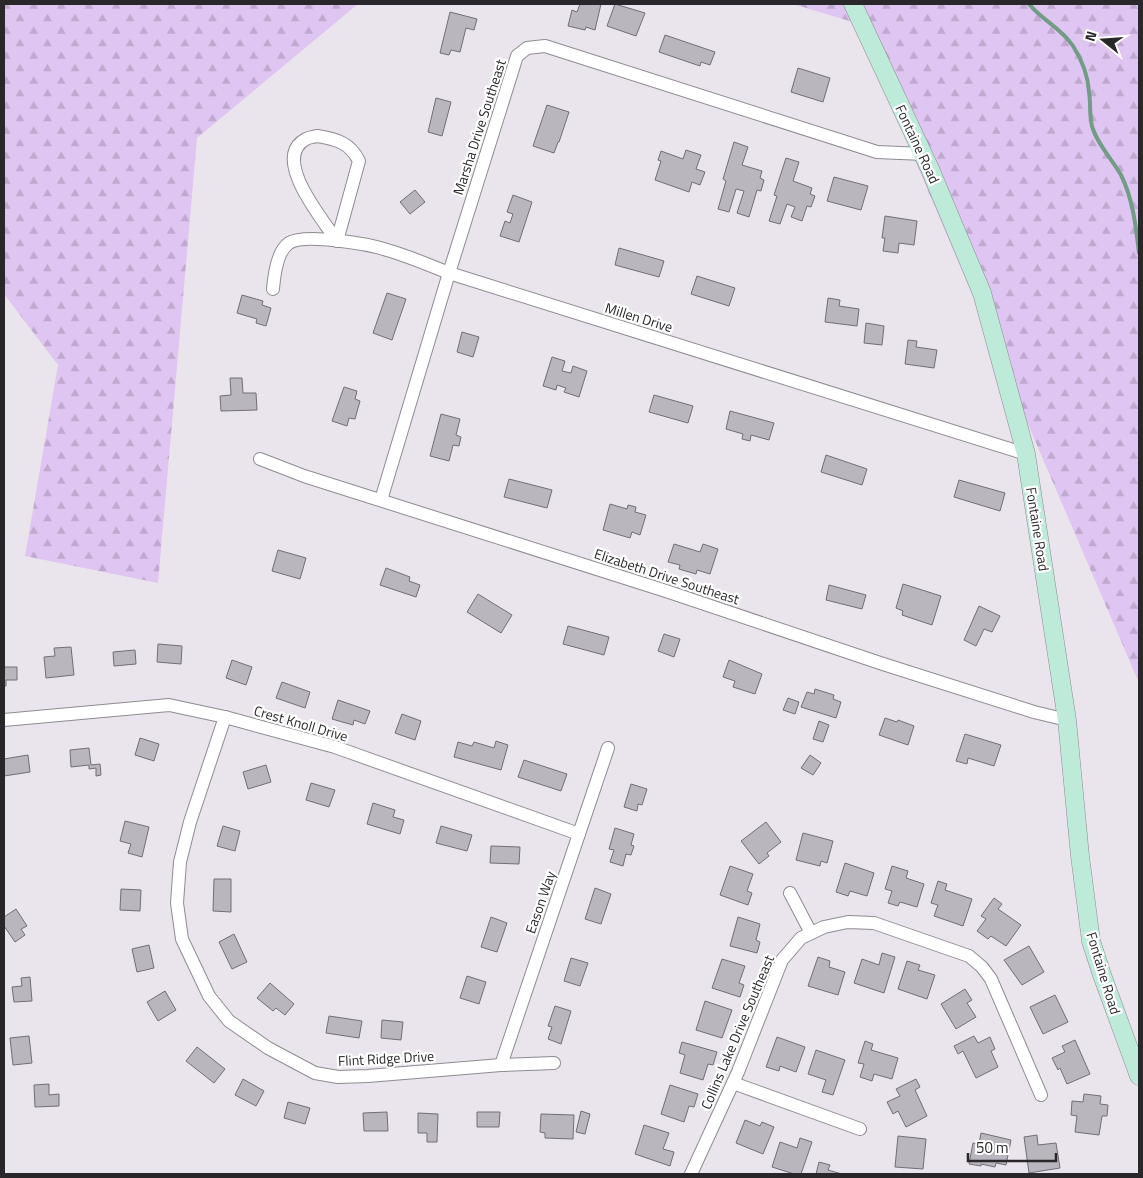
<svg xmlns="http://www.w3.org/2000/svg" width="1143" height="1178" viewBox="0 0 1143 1178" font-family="'Titillium Web',sans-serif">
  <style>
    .forest { fill: url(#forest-firs) }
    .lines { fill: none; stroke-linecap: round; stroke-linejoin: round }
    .stream { stroke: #729c86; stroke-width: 4 }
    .building { fill: #bab6bd; stroke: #726e75 }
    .street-casing { stroke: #8f8b92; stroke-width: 14 }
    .secondary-casing { stroke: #8f8b92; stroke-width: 19 }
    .street { stroke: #fff; stroke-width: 12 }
    .secondary { stroke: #beead9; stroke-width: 18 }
    .labels { text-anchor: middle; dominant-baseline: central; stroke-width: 4.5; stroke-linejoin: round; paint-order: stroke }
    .street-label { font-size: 14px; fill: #29272a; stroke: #fff }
  </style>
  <defs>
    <pattern id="forest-firs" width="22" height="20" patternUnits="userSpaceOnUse" patternTransform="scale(1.25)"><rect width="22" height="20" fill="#dfc5f1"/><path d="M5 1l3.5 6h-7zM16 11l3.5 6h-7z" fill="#bfa9cf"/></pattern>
  </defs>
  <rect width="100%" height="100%" fill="#eae5ed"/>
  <!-- forest -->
  <g class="forest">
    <path d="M4,4h354l-161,134 -39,445 -133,-27 33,-191 -54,-71z"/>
    <path d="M793,4h346v679l-283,-660z"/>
  </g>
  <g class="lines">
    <!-- stream -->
    <path class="stream" d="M1029,4c13,16 32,24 44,42 9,14 15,29 16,46 2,12 0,22 3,34 5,18 20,33 29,49 12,24 15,52 18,78"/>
  </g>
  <!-- building -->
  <g class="building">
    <path d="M580,4h21l-6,26 -9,-3 -1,3 -17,-4 4,-16 5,2z"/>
    <path d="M615,4l30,9 -9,23 -29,-10z"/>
    <path d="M450,12l27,7 -3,11 -8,-2 -6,24 -9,-2 -2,5 -9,-2z"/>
    <path d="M665,35l50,17 -5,13 -9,-3 -1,4 -41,-14z"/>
    <path d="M798,68l32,10 -7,24 -32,-10z"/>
    <path d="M436,98l15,4 -9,34 -14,-4z"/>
    <path d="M547,105l22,7 -10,30h-1l-4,11 -21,-7z"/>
    <path d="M734,142l14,5 -6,18 20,6 -2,7 4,2 -3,11 -4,-1 -8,27 -12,-4 7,-22 -8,-2 -7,23 -11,-3 8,-28 -3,-2z"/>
    <path d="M686,150l15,5 -5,14 9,3 -5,13 -8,-3 -3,10 -34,-12 6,-19 -3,-1 3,-9 22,8z"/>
    <path d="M786,158l13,4 -6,19 19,7 -2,6 5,2 -4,11 -4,-1 -5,15 -11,-4 4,-10 -8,-3 -7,20 -11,-3 8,-25 -3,-1z"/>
    <path d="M834,177l34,9 -7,24 -34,-9z"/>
    <path d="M415,190l10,12 -15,12 -10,-12z"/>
    <path d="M513,195l19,7 -13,40 -19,-6 5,-15 5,2 3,-9 -6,-2z"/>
    <path d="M885,216l32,5 -3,24 -15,-2 -1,10 -15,-2 2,-13h-3z"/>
    <path d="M619,248l45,13 -5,16 -44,-12z"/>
    <path d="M697,276l38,12 -6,18 -38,-12z"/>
    <path d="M387,293l19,6 -14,41 -19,-7z"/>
    <path d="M242,295l21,6 -1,4 9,3 -5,18 -10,-3 1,-4 -20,-6z"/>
    <path d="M828,298l12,2 -1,6 20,3 -2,17 -32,-4z"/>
    <path d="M866,323l18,3 -2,19 -18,-2z"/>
    <path d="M462,332l17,5 -6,20 -16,-5z"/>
    <path d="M908,340l9,1 -1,6 21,3 -3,18 -29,-4z"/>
    <path d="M552,357l13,4 -3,10 9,2 2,-7 14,5 -8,26 -15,-5 2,-4 -9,-3 -1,5 -13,-4z"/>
    <path d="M230,378h12l1,15h13l1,17 -36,1 -1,-15 11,-1z"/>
    <path d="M344,387l13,4 -2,8 5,2 -5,18 -6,-1 -2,8 -15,-5z"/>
    <path d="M654,395l39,11 -5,17 -39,-11z"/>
    <path d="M730,411l44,12 -5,17 -18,-5 -1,6 -8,-2 1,-5 -17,-5z"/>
    <path d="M441,414l19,5 -4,16 5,2 -2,9 -6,-1 -4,16 -19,-5z"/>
    <path d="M826,455l41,14 -5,16 -41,-13z"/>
    <path d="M509,479l43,11 -5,18 -43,-11z"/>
    <path d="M959,480l46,13 -5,18 -46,-14z"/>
    <path d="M610,504l17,5 1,-4 8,2 -1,5 11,3 -6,20 -8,-3 -2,6 -27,-8z"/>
    <path d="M674,544l26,8 3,-8 15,5 -8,25 -13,-4 -1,4 -17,-5 1,-4 -12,-3z"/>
    <path d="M278,550l28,8 -6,21 -28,-8z"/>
    <path d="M386,568l24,9 -1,4 11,4 -4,12 -36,-12z"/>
    <path d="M903,584l38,12 -9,29 -30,-10 1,-4 -7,-3z"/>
    <path d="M829,585l37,10 -4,14 -36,-9z"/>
    <path d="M478,594l34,21 -11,18 -34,-21z"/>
    <path d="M979,606l21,10 -8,16 -8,-3 -8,17 -12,-6z"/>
    <path d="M568,626l41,11 -5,18 -41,-11z"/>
    <path d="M664,634l16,5 -6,18 -16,-6z"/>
    <path d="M158,644l24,2 -1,18 -24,-2z"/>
    <path d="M71,647l3,28 -28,3 -2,-21 11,-1 -1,-8z"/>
    <path d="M135,650l1,14 -22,2 -1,-14z"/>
    <path d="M232,660l20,7 -6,18 -20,-7z"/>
    <path d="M729,660l33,14 -7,20 -22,-7 2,-6 -12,-4z"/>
    <path d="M4,667h13v13h-11v6h-2z"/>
    <path d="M282,682l28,10 -5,16 -29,-10z"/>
    <path d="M815,689l19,6 -1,4 8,3 -5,16 -35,-11 6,-15 7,2z"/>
    <path d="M788,698l11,4 -4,12 -12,-4z"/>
    <path d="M338,700l32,11 -5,13 -11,-4 -1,5 -21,-6z"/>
    <path d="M402,714l19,7 -6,19 -20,-7z"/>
    <path d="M885,718l12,4 1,-2 16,6 -6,19 -29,-10z"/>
    <path d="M819,721l10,4 -6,17 -10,-3z"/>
    <path d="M965,734l36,11 -7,21 -26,-8 -1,6 -11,-3z"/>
    <path d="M140,738l19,6 -5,17 -19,-6z"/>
    <path d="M496,741l12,4 -7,25 -47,-13 4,-15 14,4 2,-4 20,6z"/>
    <path d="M89,748l2,17 9,-1 1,11 -5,1v-8l-7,1v-4l-18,2 -1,-17z"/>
    <path d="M28,755l2,17 -26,4v-17z"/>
    <path d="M810,755l11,8 -8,12 -12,-7z"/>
    <path d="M524,760l43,14 -6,17 -43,-14z"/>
    <path d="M266,765l5,17 -23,7 -5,-17z"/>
    <path d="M311,783l24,7 -6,17 -23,-7z"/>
    <path d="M631,784l16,5 -5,16 -4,-1 -1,7 -13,-4z"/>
    <path d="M373,803l22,7 -2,7 11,3 -4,14 -33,-10z"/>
    <path d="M125,821l24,6 -7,30 -14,-4 3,-9 -11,-3z"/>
    <path d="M766,822l15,20 -14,11 2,3 -10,8 -18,-23z"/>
    <path d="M223,826l17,5 -5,20 -18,-5z"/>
    <path d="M441,826l31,9 -5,16 -31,-8z"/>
    <path d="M615,828l19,6 -3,11 3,1 -3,9 -5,-1 -3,12 -13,-4 4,-12 -5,-1z"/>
    <path d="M803,833l30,8 -6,22 -6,-2 -1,5 -24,-6z"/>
    <path d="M491,846l29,1 -1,17 -29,-1z"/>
    <path d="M845,863l29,10 -7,23 -17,-5 -2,5 -12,-4z"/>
    <path d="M730,866l23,8 -6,17 5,2 -4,12 -28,-10z"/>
    <path d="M892,866l16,5 -2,7 18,6 -7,23 -17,-5 -2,4 -10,-3 4,-12 -7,-2z"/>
    <path d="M214,879h17v33l-18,-1z"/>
    <path d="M938,881l9,3 -2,6 27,9 -9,27 -29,-10 4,-11 -7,-2z"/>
    <path d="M595,888l16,6 -10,30 -16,-5z"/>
    <path d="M121,889l20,1 -1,21 -20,-1z"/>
    <path d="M994,898l8,6 -4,5 23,16 -15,21 -15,-10 -3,3 -11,-8 9,-12 -5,-3z"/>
    <path d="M16,909l11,17 -6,3 4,6 -10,7 -11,-16v-9z"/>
    <path d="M491,917l16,6 -10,29 -16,-5z"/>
    <path d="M738,917l22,7 -4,16 4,2 -3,11 -27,-7z"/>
    <path d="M234,934l13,28 -15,7 -13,-27z"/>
    <path d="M149,945l5,23 -17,4 -5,-23z"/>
    <path d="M1029,946l15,26 -22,13 -18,-25z"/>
    <path d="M882,953l13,4 -11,36 -30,-10 8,-24 17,6z"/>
    <path d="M818,957l12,4 -1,6 16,5 -7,23 -30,-9z"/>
    <path d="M571,958l17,5 -8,23 -16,-5z"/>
    <path d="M722,959l23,7 -6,17 5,2 -4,12 -28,-9z"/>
    <path d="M907,961l13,4 -2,5 17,5 -8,24 -29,-10z"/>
    <path d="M467,976l19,6 -7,22 -19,-6z"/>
    <path d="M30,977l2,24 -18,1 -2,-15 10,-1 -1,-8z"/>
    <path d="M270,983l24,21 -9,11 -9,-7 -3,3 -16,-13z"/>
    <path d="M965,989l7,11 -5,3 9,14 -20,12 -15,-25z"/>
    <path d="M165,991l11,19 -18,11 -11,-19z"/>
    <path d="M1055,995l13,27 -25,12 -13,-27z"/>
    <path d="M705,1001l27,9 -10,28 -26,-8z"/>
    <path d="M555,1006l16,5 -10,33 -13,-5 4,-12 -4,-1z"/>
    <path d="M329,1016l33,5 -3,17 -33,-5z"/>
    <path d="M382,1020l21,2 -2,18 -20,-2z"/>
    <path d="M29,1036l3,27 -19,2 -3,-27z"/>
    <path d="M974,1036l4,7 12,-6 5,12 -4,2 7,16 -22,11 -13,-27 -5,3 -4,-8z"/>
    <path d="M777,1037l28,10 -9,25 -16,-6 -1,5 -13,-4z"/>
    <path d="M1075,1040l15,34 -23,10 -7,-16 -2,2 -6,-12 13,-6 -3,-6z"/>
    <path d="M865,1041l8,3 -2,6 27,8 -6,21 -18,-5 -2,7 -12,-4 4,-13 -6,-1z"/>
    <path d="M682,1042l35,10 -4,13 -5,-1 -5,16 -23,-7 5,-18 -6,-2z"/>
    <path d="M197,1047l28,22 -11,14 -28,-22z"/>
    <path d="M816,1050l29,10 -12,35 -11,-3 4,-12 -18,-6z"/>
    <path d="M243,1079l21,12 -8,15 -21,-11z"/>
    <path d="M916,1079l4,8 -5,3 12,26 -21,11 -8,-16 -5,3 -6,-12 13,-6 -4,-7z"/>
    <path d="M49,1084v11l10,-1v12l-24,1 -1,-22z"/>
    <path d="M670,1085l28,9 -4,13 -5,-1 -5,16 -23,-8z"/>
    <path d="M1084,1094l17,2 -1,8 8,1 -1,11h-5l-3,19 -24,-3 2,-16 -6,-1 1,-14 11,1z"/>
    <path d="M288,1102l22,6 -5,16 -21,-6z"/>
    <path d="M581,1111l9,3 -5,20 -9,-2z"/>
    <path d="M387,1112l1,19h-24l-1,-18z"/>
    <path d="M477,1112h23l-1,15h-22z"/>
    <path d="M418,1113l20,1 -1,28h-10v-9h-9z"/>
    <path d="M541,1114l33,1 -1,24 -28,-1v-5l-5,-1z"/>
    <path d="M745,1120l15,6 2,-4 12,5 -11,27 -27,-11z"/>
    <path d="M644,1125l25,8 -6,16 11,3 -4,14 -35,-12z"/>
    <path d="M981,1133l30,7 -5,25 -10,-2 -1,4 -14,-3v2l-12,-2 4,-21 6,1z"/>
    <path d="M1037,1135l1,10 18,-2 4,25 -31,5 -5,-36z"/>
    <path d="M898,1136l28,3 -3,30 -28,-2z"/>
    <path d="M800,1138l12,4 -11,32h-7l-22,-7 8,-25 17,6z"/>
    <path d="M819,1162l11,3 -2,5 14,4h-26z"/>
  </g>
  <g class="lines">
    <!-- street casing -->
    <g class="street-casing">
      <g id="street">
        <path d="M317,136c20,3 33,7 42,25l-22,80c-13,-20 -67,-83 -31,-102 3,-2 8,-2 11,-3z"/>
        <path d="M273,289c1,-12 4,-38 16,-46 16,-10 80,1 98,7 21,6 42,15 62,23l577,181"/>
        <path d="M260,459l44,17 362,115 217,73 151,48 33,8"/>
        <path d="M381,500l68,-227 68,-217 10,-8 18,-2 332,106 47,2"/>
        <path d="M225,717l-35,105 -10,40 -3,41 5,36 27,57 20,25 39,27 47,25 23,4 30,-1 133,-11 53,-2"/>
        <path d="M4,720l165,-15 56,12 110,30 244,87"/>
        <path d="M790,893l21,40"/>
        <path d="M501,1065l107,-317"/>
        <path d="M733,1083l127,46"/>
        <path d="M691,1174l47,-102 44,-112 19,-22 23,-11 24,-5 26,1 95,33 13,11 9,12 50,116"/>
      </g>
    </g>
    <!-- secondary casing -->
    <g class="secondary-casing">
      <path id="secondary" d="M853,4l77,165 52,124 44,161 41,266 13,136 11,85 11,34 37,101"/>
    </g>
    <!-- street -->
    <use href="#street" class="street"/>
    <!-- secondary -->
    <use href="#secondary" class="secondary"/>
  </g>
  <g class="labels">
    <!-- street labels -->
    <g class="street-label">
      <text transform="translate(479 127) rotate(-72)">Marsha Drive Southeast</text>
      <text transform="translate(918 144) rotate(65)">Fontaine Road</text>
      <text transform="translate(639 317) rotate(17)">Millen Drive</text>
      <text transform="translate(1038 529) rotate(81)">Fontaine Road</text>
      <text transform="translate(667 576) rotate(18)">Elizabeth Drive Southeast</text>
      <text transform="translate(301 723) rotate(16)">Crest Knoll Drive</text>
      <text transform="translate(540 902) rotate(-71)">Eason Way</text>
      <text transform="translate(1104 973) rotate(73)">Fontaine Road</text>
      <text transform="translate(737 1032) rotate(-67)">Collins Lake Drive Southeast</text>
      <text transform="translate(386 1058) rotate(-3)">Flint Ridge Drive</text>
    </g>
  </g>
  <!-- border -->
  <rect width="1143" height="1178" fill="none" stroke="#29272a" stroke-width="10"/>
  <!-- north arrow -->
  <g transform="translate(1103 40) rotate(287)" stroke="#ffffff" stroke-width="4" paint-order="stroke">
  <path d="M0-4L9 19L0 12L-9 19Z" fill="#29272a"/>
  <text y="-8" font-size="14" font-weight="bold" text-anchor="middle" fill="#29272a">N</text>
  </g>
  <!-- scale -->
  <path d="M968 1153v8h88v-8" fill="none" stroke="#29272a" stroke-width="2.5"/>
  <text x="976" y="1153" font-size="15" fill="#29272a" stroke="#ffffff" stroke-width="4" paint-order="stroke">50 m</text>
</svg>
